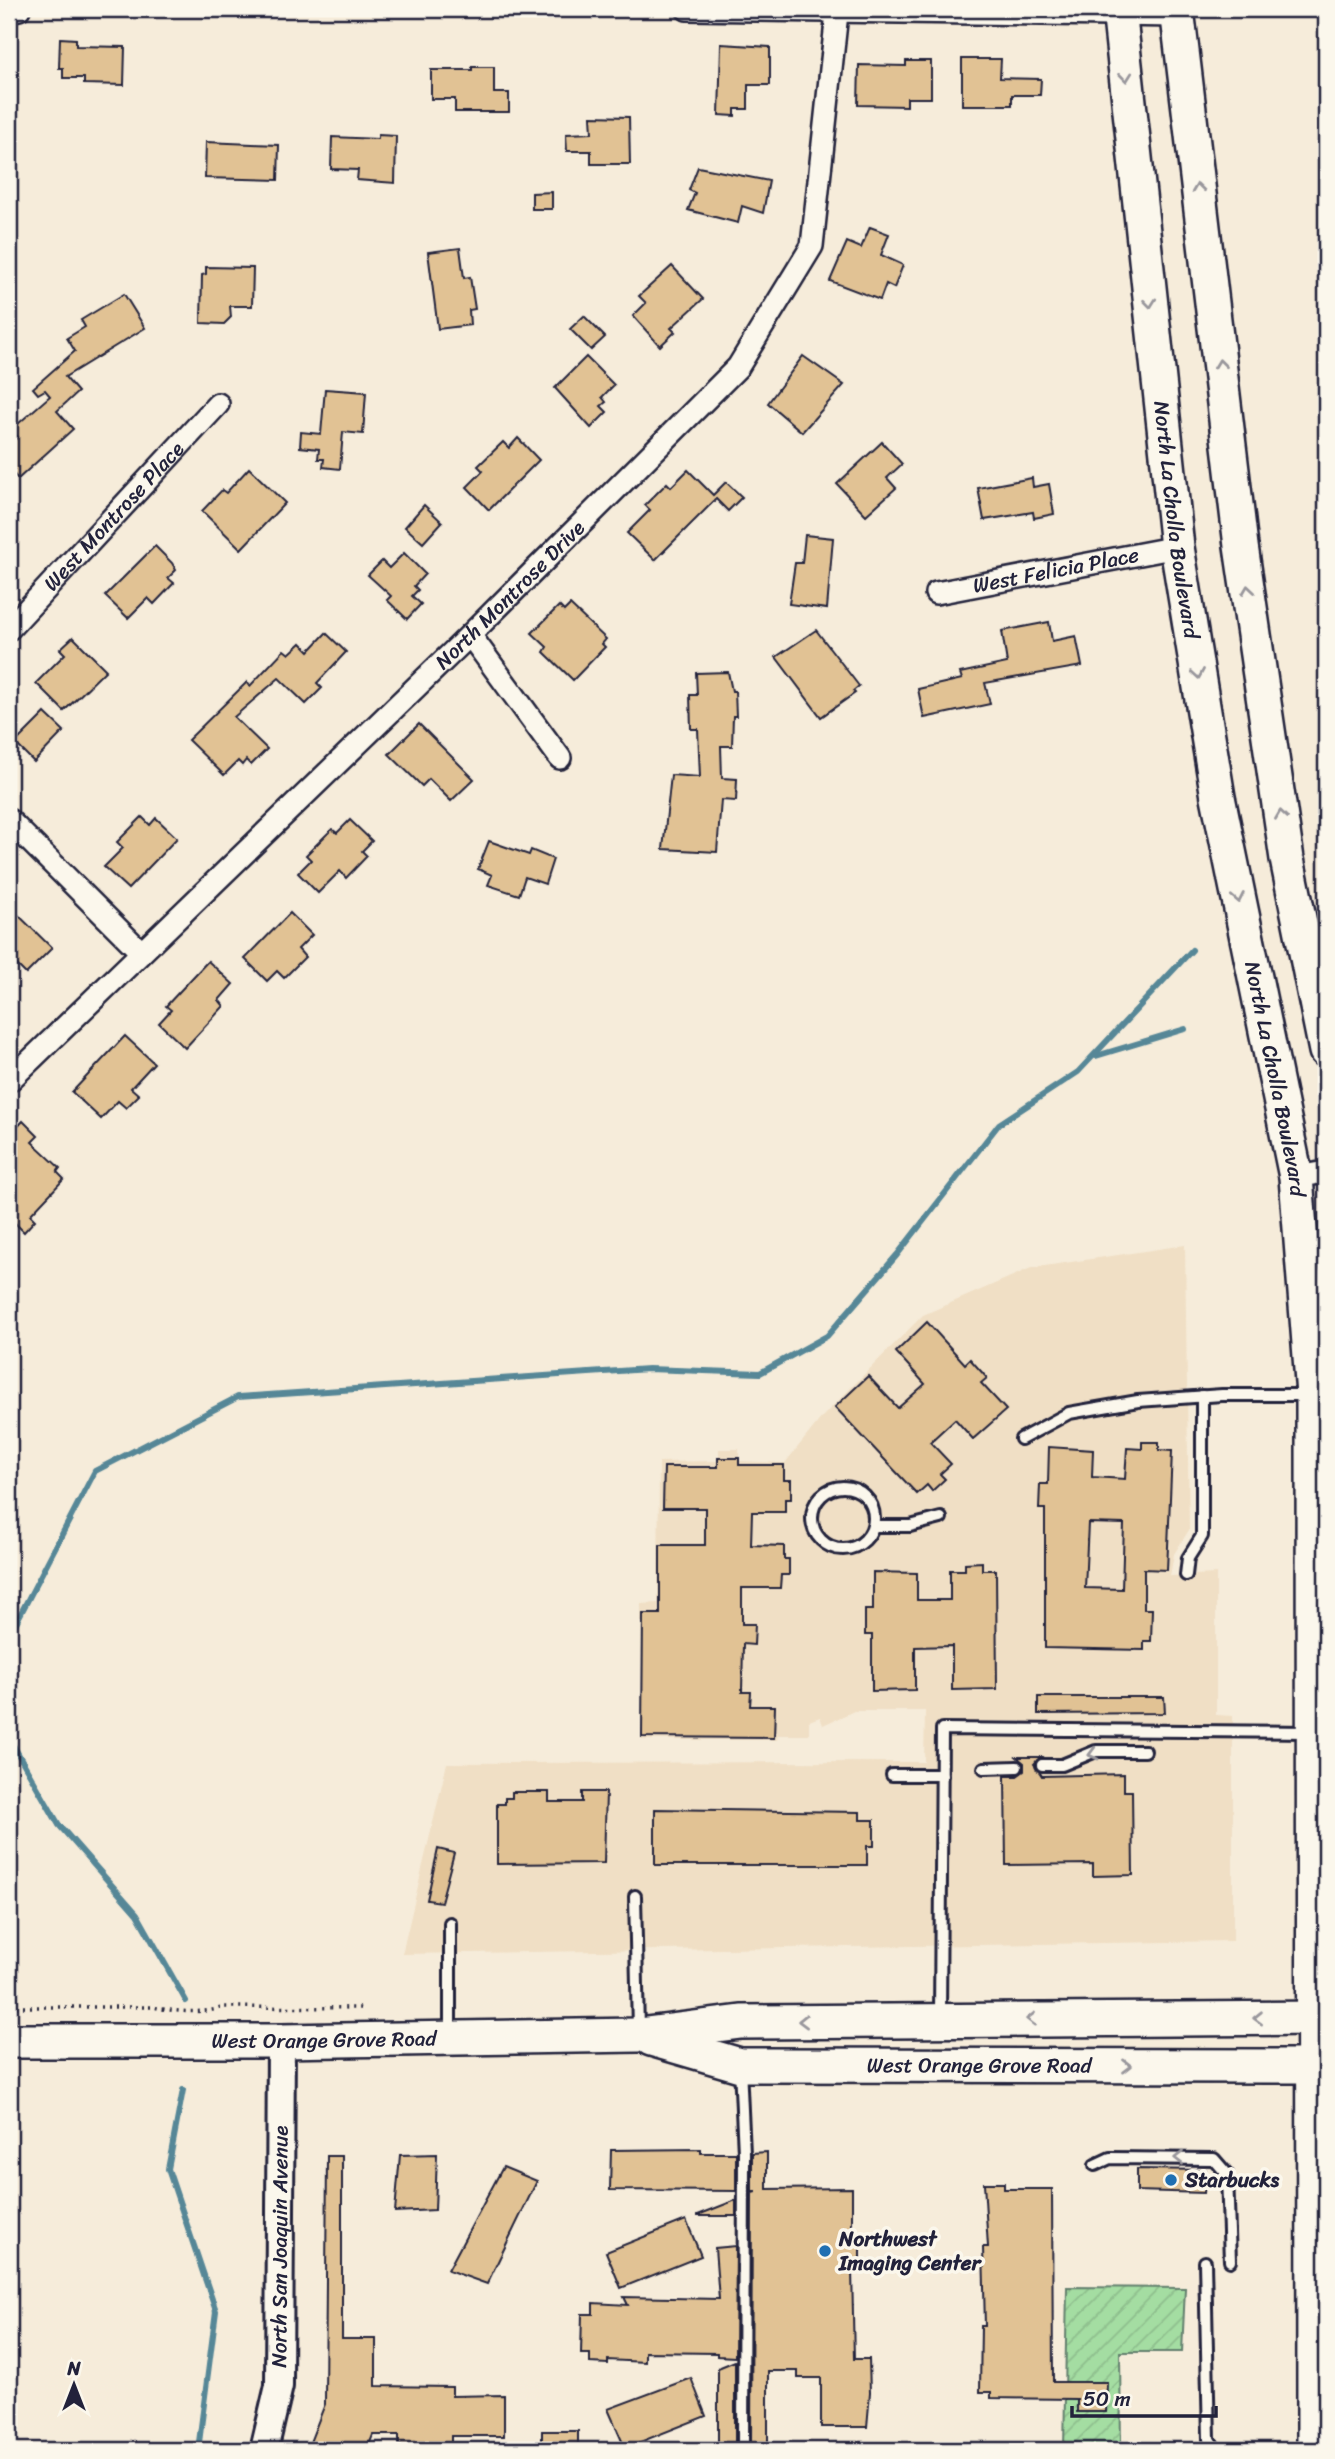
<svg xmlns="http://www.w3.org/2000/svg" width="1335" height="2459" viewBox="0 0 1335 2459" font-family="Sriracha,sans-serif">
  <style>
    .built { fill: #f0dfc5 }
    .garden { fill: url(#garden-furrows); stroke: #63806e; stroke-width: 2 }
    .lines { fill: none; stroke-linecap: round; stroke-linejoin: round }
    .stream { stroke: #578797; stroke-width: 6 }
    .building { fill: #e1c294; stroke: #22223b; stroke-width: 2; fill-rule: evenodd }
    .service-casing { stroke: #22223b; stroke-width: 16 }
    .minor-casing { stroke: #22223b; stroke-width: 26 }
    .tertiary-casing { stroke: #22223b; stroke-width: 32 }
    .primary-casing { stroke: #22223b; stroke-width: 38 }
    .path { stroke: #22223b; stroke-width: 3.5; stroke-dasharray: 2 5; stroke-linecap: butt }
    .service { stroke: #fbf7ec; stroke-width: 10 }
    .minor { stroke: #fbf7ec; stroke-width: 21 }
    .tertiary { stroke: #fbf7ec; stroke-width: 26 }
    .primary { stroke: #fbf7ec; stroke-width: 33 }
    .oneway { stroke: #99979c }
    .poi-dot { fill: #1f6fb2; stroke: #fbf7ec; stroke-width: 2.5 }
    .labels { text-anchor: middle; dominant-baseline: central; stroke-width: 7; stroke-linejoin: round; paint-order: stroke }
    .street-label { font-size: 21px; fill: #22223b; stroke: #fbf7ec }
    .poi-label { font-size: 21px; font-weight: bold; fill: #22223b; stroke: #fbf7ec; text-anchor: start }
  </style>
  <defs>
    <pattern id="garden-furrows" width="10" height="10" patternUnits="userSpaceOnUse" patternTransform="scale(1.75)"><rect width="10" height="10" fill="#a4dda2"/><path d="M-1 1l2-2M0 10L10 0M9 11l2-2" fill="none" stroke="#8dbd8c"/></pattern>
  </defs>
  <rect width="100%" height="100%" fill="#f6ecda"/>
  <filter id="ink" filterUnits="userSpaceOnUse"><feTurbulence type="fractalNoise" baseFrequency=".0143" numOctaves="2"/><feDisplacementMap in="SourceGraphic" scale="14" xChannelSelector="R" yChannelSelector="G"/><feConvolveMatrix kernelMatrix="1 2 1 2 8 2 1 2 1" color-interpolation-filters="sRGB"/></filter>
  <g filter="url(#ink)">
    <!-- built -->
    <path class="built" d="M1185,1245l4,285 -15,24 -4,22 46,-2v141l17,1v225l-831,13 45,-191 477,-1 1,-51h-71l-31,14 -3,-8 -11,4v14h-31l-1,5h-135l-1,-136 17,-1 1,-141 60,-1v-12h20v12l46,2 37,-46 101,-102 108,-47z"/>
    <!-- garden -->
    <path class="garden" d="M1067,2287l118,1 -3,64h-62l1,98h-57z"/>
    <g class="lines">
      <!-- stream -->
      <g class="stream">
        <path d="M1096,1056l89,-27"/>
        <path d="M9,1636l86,-165 143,-74 410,-28 112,4 67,-37 70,-81 102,-131 79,-52 114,-122"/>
        <path d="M9,1738l50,87 78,89 49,87"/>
        <path d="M183,2090l-15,79 48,142 -18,139"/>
      </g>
    </g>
    <!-- building -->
    <g class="building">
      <path d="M60,38l16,1v7l49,1 -1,38 -40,-1v-6h-21v-10h-4z"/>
      <path d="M721,44l49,3v38h-22v24h-13v7l-16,-1z"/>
      <path d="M962,59h39l-1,19 41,1 -1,16h-28v10h-50z"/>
      <path d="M906,61h25v37h-24v8l-49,-1 1,-40 47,1z"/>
      <path d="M472,67h22v26h15v19h-54v-13h-24v-29h41z"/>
      <path d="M591,116l38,1 1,47h-39v-13h-24l-1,-17 26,-1z"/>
      <path d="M378,135l18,1 -1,47 -38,-3 1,-10 -27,-1 1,-32 46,2z"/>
      <path d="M206,142l73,3 -1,35 -73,-2z"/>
      <path d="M698,167l71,14 -6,32 -21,-7 -4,17 -50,-13 7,-17 -6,-3z"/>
      <path d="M552,192v17h-20v-16z"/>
      <path d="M870,227l19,7 -8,21 22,10 -9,23 -8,-4 -6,16 -50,-19 17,-39 14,6z"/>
      <path d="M460,248l4,30 6,-1 5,32 -6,1 1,15 -32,4 -10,-77z"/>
      <path d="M672,266l31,33 -32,29 4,4 -15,14 -27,-30 13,-13 -7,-7z"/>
      <path d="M206,267l47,1 -1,38h-22l1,11 -7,7 -23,-1 1,-48 4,-1z"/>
      <path d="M124,294l21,34 -80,49 13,15 -21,19 16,18 -55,50 -9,-10v-24l9,-8 -7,-7 39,-34 -5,-6 -7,4 -5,-6 42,-37 -8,-13 18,-11 -4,-7z"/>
      <path d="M584,316l21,21 -14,13 -21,-21z"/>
      <path d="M803,356l41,29 -42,47 -34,-29z"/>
      <path d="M586,357l28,28 -12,12 4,5 -5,4 6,6 -16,16 -36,-40z"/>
      <path d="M325,389l41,3 -3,42 -20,-2 -3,37 -17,-2 1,-8h-6l1,-10 -19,-2 1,-15 20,2z"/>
      <path d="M518,438l21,22 -50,50 -22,-23 16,-16 -5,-5 25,-24 6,6z"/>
      <path d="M882,442l20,22 -15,14 9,10 -30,27 -29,-31z"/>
      <path d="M249,468l36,35 -44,46 -39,-38 20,-21 4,3z"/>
      <path d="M688,470l25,25 13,-13 16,15 -14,14 -12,-12 -61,61 -28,-27 23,-23 -5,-5 22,-22 4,4z"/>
      <path d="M1032,478l1,9 16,-3 5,30 -20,4 -1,-6 -49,8 -6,-32z"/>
      <path d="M424,505l18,17 -19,21 -18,-16z"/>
      <path d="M805,535l28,3 -6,71 -38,-5 6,-41h7z"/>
      <path d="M155,546l17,17 4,7 -8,8 6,5 -20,21 -6,-6 -20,20 -23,-22z"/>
      <path d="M404,553l21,21 -11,12 4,4 -6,6 9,8 -14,15 -20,-19 4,-4 -23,-21 14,-14 7,7z"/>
      <path d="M570,605l36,34 -4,5 3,3 -32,33 -29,-28 3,-5 -15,-14 27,-27 5,5z"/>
      <path d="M1049,622l3,19 24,-5 6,30 -97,17 5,21 -66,14 -6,-29 44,-10 -2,-6 47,-10 -5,-32z"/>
      <path d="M816,630l43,56 -6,5 2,2 -34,24 -45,-60z"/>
      <path d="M326,633l20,19 -29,31 5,5 -16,16 -27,-26 -45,39 33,32 -16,16 -5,-5 -4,5 -4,-4 -14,14 -36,-35 59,-58 3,4 34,-36 5,4 12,-11 8,8z"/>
      <path d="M73,637l33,33 -42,41 -28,-28 29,-29 -5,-5z"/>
      <path d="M728,672l4,19h3l1,25h-3l-1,30h-11l1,32 15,1 -1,22 -15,-1 -4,52 -54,-3 8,-74 29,2 -2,-48h-7l-1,-34h7l-1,-22z"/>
      <path d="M45,713l19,18 -30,31 -19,-19z"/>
      <path d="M419,724l55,55 -23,22 -22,-22 -7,7 -33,-32z"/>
      <path d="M142,817l8,8 6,-7 21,20 -49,51 -24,-22 19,-19 -6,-6z"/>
      <path d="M350,820l22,21 -10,10 5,5 -21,22 -6,-7 -22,22 -20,-20 13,-13 -5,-5 26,-26 5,4z"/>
      <path d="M489,841l40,14 2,-5 22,9 -8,25 -20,-7 -6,18 -31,-10 4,-10 -14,-6z"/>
      <path d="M9,906l43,42 -26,26 -17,-17z"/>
      <path d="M290,913l22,22 -14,14 7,8 -21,21 -7,-7 -10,10 -22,-22z"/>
      <path d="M208,961l25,23 -14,16 5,6 -39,42 -26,-25 12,-13 -5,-4z"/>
      <path d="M125,1036l29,27 -23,25 8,7 -13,13 -8,-7 -17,18 -29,-27z"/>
      <path d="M23,1121l15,15 -6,6 28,26 -3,4 7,7 -34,36 5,5 -11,12 -15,-15v-81z"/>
      <path d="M927,1322l38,42 5,-5 17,19 -6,5 25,27 -33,29 -18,-20 -25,23 21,22 -11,10 5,5 -13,12 -5,-6 -10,9 -82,-87 33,-31 30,32 27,-24 -29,-32z"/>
      <path d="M1142,1442h17v8l13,1 -5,119 -23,-1v40h8l-1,32h-7v9l-99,-2v-139h-6l1,-25h8l1,-37 44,3 -1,27 33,2 2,-31 15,1zM1088,1523l36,1 -2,65 -37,-1z"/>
      <path d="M718,1458h21v7h45v15h7v19h-6v13h-33l-1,33 33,1v13h5v16h-8l-1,13h-38v36h13l-1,21 -11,-1 -1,48h9l-1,14h25l-1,32 -132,-1 1,-123h17v-69h45v-37h-42l1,-41h54z"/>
      <path d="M982,1562v8h14l1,119 -45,1v-44l-37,1v43l-43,1v-56h-7v-25h8v-38l44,1v27h33v-30h15v-7z"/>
      <path d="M1038,1697h126l1,16 -127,1z"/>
      <path d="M1017,1757h25l-8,7 8,12 82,-2v17h8l1,84 -40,1v-12l-87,1 -1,-89h12l7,-5v-8z"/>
      <path d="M512,1792h37v10h33v-10h24l-2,71 -107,1v-60h8v-6h7z"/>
      <path d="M655,1809l205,3v8h14v26h-7v19h-212z"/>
      <path d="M438,1849l16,4 -13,49 -14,-2z"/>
      <path d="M701,2149v4h35v38l-126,-1 1,-40z"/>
      <path d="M767,2152v37l85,-1v44h8v38h-8l2,89h15l1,34 -3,34h-46v-49h-23v-7h-30v79h-17l1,-257 4,-1 -4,-1v-38z"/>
      <path d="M437,2154l-2,56 -40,2 5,-57z"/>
      <path d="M327,2156h15v183h34v47l76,1v9l52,-1v41h-53v7l-52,2v-10h-26l-6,15h-60l18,-46z"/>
      <path d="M503,2167l34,14 -50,103 -39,-14z"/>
      <path d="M1137,2169l69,1 -2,23 -67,-2z"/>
      <path d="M984,2183h20v6h48l1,193h54l-1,30h-29v-13l-86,-1v-6h-11l1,-66h4l-2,-79h5z"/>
      <path d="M736,2200v16h-38v-1z"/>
      <path d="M686,2220l15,36 -80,32 -15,-36z"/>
      <path d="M736,2246l-1,111 -18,-1v-3l-72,-1v10l-37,-2v4l-18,-1v-9h-9l1,-40h11v-11l35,2 -4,-8 95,2 -4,-51z"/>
      <path d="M735,2361v89h-17v-82z"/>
      <path d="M691,2378l15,38 -81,32 -17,-39z"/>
      <rect x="542" y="2431" width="36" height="19"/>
    </g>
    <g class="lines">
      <!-- service casing -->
      <g class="service-casing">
        <g id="service">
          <path d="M1021,1439l48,-26 69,-12 84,-6h88"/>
          <circle cx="843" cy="1518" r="31"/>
          <path d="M874,1526h36l31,-8"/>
          <path d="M1186,1575l2,-17 14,-22v-140"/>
          <path d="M1042,1765h20l34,-14h49"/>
          <path d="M984,1768l33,-1"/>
          <path d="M892,1775h50"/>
          <path d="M635,1896l3,134"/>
          <path d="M450,1923v113"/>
          <path d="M940,2018l2,-289 367,3"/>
          <path d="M740,2067l4,86 -1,297"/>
          <path d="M1095,2165l15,-7 104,1 13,15 3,87"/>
          <path d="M1205,2262l4,177 7,11"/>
        </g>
      </g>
      <!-- minor casing -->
      <g class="minor-casing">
        <g id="minor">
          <path d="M687,9l490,7"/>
          <path d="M9,11l10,-2"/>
          <path id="s1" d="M936,593l241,-46"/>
          <path id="s2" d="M9,629l209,-225"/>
          <path d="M470,635l90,123"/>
          <path d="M9,820l132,132"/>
          <path id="s3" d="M9,1081l461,-446 268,-268 74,-121 25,-233"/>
          <path d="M1296,1177l30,-5"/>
        </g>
      </g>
      <!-- tertiary casing -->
      <g class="tertiary-casing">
        <g id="tertiary">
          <path id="s4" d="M264,2450l15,-64 2,-345"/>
        </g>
      </g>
      <!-- primary casing -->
      <g class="primary-casing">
        <g id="primary">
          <path id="s5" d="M1119,9l58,538 41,250 78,380 17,218 1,1055"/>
          <path d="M1177,9l64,537 46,313 39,192"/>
          <path id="s6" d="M651,2039l89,26 586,1"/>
          <path id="s7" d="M9,2041h272l357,-6 103,-13 585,-4"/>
        </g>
      </g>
      <!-- path -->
      <path class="path" d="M9,2007h144c21,5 51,7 71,0l138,1"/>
      <!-- service -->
      <use href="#service" class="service"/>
      <!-- minor -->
      <use href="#minor" class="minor"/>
      <!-- tertiary -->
      <use href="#tertiary" class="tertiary"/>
      <!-- primary -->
      <use href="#primary" class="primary"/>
    </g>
    <!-- one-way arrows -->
    <defs><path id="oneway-chevron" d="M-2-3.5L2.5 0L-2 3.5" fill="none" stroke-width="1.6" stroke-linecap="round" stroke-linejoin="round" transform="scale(1.75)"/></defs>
    <g class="oneway">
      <use href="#oneway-chevron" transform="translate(1126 77) rotate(84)"/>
      <use href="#oneway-chevron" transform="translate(1198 188) rotate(-97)"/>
      <use href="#oneway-chevron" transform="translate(1150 303) rotate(84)"/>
      <use href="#oneway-chevron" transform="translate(1220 364) rotate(-97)"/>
      <use href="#oneway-chevron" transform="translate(1248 590) rotate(-98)"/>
      <use href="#oneway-chevron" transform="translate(1198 674) rotate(81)"/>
      <use href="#oneway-chevron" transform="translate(1281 815) rotate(-98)"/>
      <use href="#oneway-chevron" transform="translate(1238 898) rotate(79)"/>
      <use href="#oneway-chevron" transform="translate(1093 1754) rotate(165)"/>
      <use href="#oneway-chevron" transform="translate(1258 2018) rotate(179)"/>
      <use href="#oneway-chevron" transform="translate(1031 2019) rotate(180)"/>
      <use href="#oneway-chevron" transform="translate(803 2021) rotate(179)"/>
      <use href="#oneway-chevron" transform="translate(1127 2066)"/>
      <use href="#oneway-chevron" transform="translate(1179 2158) rotate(180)"/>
    </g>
  </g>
  <!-- markers -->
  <g class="poi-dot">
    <circle cx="1171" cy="2180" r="7"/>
    <circle cx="825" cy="2251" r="7"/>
  </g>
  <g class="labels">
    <!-- street labels -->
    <g class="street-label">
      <text stroke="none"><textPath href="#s2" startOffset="154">West Montrose Place</textPath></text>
      <text stroke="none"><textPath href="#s5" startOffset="514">North La Cholla Boulevard</textPath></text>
      <text stroke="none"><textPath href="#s1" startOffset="122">West Felicia Place</textPath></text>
      <text stroke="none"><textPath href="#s3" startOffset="698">North Montrose Drive</textPath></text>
      <text stroke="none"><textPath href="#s5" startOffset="1082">North La Cholla Boulevard</textPath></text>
      <text stroke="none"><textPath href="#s7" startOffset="315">West Orange Grove Road</textPath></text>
      <text stroke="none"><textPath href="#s6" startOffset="332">West Orange Grove Road</textPath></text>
      <text stroke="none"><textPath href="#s4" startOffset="205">North San Joaquin Avenue</textPath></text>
    </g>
    <!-- poi labels -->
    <g class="poi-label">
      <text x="1185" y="2180">Starbucks</text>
      <text x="839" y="2239">Northwest<tspan x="839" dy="24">Imaging Center</tspan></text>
    </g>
  </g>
  <!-- margin -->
  <rect width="1335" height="2459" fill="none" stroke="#fbf7ec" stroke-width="35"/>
  <rect x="18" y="18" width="1300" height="2424" fill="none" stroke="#22223b" stroke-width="2.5" filter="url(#ink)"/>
  <!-- north arrow -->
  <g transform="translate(74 2385)" stroke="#fbf7ec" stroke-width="5" paint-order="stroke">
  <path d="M0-5L12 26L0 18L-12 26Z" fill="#22223b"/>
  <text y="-10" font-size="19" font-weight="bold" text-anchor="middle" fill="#22223b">N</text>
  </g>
  <!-- scale -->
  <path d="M1072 2406v10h144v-10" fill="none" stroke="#22223b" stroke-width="3.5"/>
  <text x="1083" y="2406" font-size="21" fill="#22223b" stroke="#fbf7ec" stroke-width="5" paint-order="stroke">50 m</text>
</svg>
